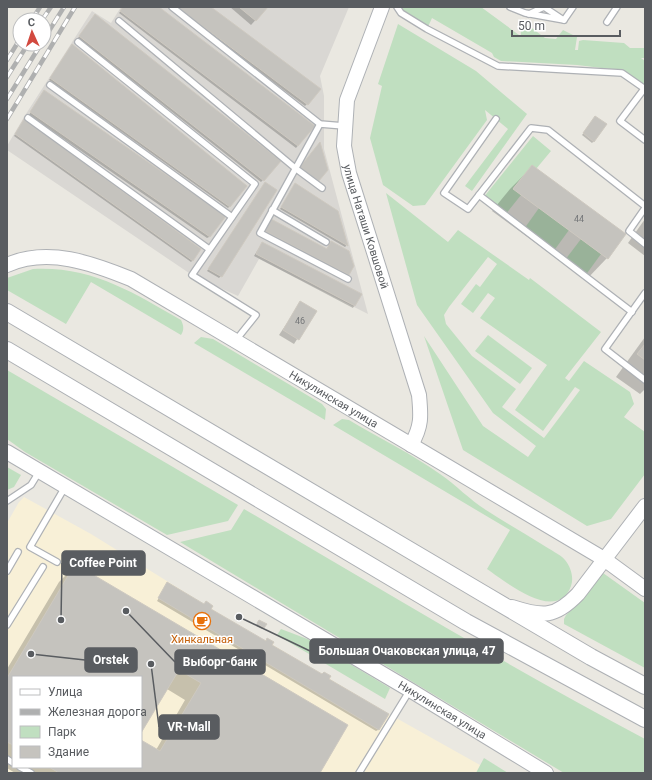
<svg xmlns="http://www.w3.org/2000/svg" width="652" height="780" viewBox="0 0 652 780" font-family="Roboto,sans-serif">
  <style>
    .commercial { fill: #f8f0d7; fill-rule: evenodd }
    .industrial { fill: #d9d7d3 }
    .green { fill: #c0dfc0; fill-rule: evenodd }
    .shadow { fill: #0003; fill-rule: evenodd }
    .building { fill: #c5c3be; stroke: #cec9c0 }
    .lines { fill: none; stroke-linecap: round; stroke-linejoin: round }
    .service-casing { stroke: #aeb1b5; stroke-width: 8 }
    .tertiary-casing { stroke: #aeb1b5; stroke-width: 16 }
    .secondary-casing { stroke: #adb0b4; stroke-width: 18 }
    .service { stroke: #fff; stroke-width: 5.5 }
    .tertiary { stroke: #fff; stroke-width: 14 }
    .secondary { stroke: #fff; stroke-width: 16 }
    .rail-casing { stroke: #afb0b0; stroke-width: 4.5 }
    .rail { stroke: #fff; stroke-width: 3; stroke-dasharray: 9; stroke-linecap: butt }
    .labels { text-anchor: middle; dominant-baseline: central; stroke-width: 3; stroke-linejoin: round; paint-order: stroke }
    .number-label { font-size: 9px; fill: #747678 }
    .street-label { font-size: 11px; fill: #595c60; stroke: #fff }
    .food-label { font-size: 11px; fill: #c56008; stroke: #fff }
    .leader { fill: none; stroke: #595c60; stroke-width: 1.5 }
    .callout-dot { fill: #595c60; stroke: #fff; stroke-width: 1.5 }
    .callout { fill: #595c60; stroke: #595c60; stroke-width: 1.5 }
    .callout-label { font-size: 12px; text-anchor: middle; font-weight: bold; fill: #fff }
  </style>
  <rect width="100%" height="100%" fill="#eae8e1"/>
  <!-- commercial -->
  <path class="commercial" d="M24,497l67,37 113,70 2,-3 3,2 4,3 -1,3 53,32 2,-3 7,4 -1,3 49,29 2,-2 7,4 -1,3 59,35 91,51 -4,8h-469v-250l12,-21zM13,677h128v90h-128z"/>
  <!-- industrial -->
  <path class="industrial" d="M121,7h228l-29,69 4,20v53l44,165 -109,-55 -21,37 -46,-21 -185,-125v-4l17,-29 68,-106 19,12z"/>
  <!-- green -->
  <g class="green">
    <path d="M403,7h78l38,28 2,1 -1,-17 25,19 11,1 7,-9 14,7 -2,13h3l1,-9 4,-1 41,3 6,5h15v10h-4l4,3v28l-27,-19 -41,-5 -76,-4 -7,-4 -2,-4 -60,-35 -5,11 -26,-16z"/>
    <path d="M398,24l78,47 51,43 -55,77 -7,-5 43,-57 -23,-19 2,10 -62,85 -12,1 -30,-21 -13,-47 12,-52 -4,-2z"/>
    <path d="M533,136l18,15 -15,18 -4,-3 -19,22 8,7 -16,20 -22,-17z"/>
    <path d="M386,193l62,49 10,-12 71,50 1,-2 71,54 -36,46 4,3 15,-20 46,31 4,12 -10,13 21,15v42l-34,45 -24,7 -124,-76 -39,-114 59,90 45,31 8,-11 -43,-33 -76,-108zM488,257l9,7 -17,23 -4,-3 -15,20 12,9 15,-20 7,5 -15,20 67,47 -32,45 28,21 32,-44 5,3 -36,48 -42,-31 14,-18 -44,-33 -26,-32 -2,-9 5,-8z"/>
    <path d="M539,208l30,22 -16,22 -29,-23z"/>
    <path d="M581,239l20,15 -16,22 -20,-16z"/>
    <path d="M33,269c59,-3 99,23 148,51 3,6 3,10 0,15l-90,-53 -25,42 -59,-34v-12z"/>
    <path d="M488,335l44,33 -12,16 -45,-33z"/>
    <path d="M201,337l12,2 109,65 4,5 -1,11 -131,-77z"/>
    <path d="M7,370l231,135 -10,16 -61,14 -142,-83 -18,-13z"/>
    <path d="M342,419l7,1c30,18 63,34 91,54 16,11 30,26 46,36 18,12 38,23 57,35 7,5 17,9 22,15 6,7 9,18 6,26 -14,38 -65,-4 -84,-17l23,-39 -177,-105z"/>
    <path d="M7,467l14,8 -7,12 -7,3z"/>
    <path d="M244,509c133,78 265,158 401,230v34h-81l-384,-231 51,-12z"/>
    <path d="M603,573l42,30v65l-81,-44v-5l2,-4 14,-13z"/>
    <path d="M281,629l29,11 80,48 -5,11 -108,-64z"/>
    <path d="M484,758l24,15h-32z"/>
  </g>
  <!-- shadow -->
  <g class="shadow">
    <path d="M124,7h33l157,119 -18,22 -177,-135z"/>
    <path d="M173,7h36l98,97 -2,2z"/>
    <path d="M230,7h37l-16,18z"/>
    <path d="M93,17l186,144 -16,19 -2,2 -183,-144z"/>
    <path d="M71,47l159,159 -2,2 -179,-128z"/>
    <path d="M43,93l181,123 -15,21 -2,1 -178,-123z"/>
    <path d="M594,119v22l-2,2 -10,-8z"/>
    <path d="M23,122l170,138 -2,2 -177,-126z"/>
    <path d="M320,144l-5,39 -16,-14z"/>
    <path d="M532,167l75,91 -21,22 -94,-69 18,-22z"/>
    <path d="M295,184l42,27 9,35 -1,1 -65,-38z"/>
    <path d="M264,185l-43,91 -2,2 -12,-7z"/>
    <path d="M645,219v37l-17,-13z"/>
    <path d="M270,223l56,27 5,-8 22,24 -5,9 -2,2 -82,-44z"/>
    <path d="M262,243l98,51 -7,14 -99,-52z"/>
    <path d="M301,302l14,9 -21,33 -15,-9z"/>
    <path d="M645,337v52l-5,5 -24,-17z"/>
    <path d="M75,566l243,207h-303l-8,-5v-99l52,-87zM13,677h128v55l26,-43 18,11 -29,50 -15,-9v26h-128z"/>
    <path d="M166,586l44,23 55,33 2,-3 4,6 116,69 -9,16 -2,1 -219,-130z"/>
    <path d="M257,623l7,4 -2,2 -6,-3z"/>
  </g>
  <!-- building -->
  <g class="building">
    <path d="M123,7h36l156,119 -17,20 -178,-135z"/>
    <path d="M177,7h34l110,82 -13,16z"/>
    <path d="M239,7h29l-12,14z"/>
    <path d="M95,14l186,147 -17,20 -185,-145z"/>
    <path d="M72,44l175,142 -17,21 -180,-129z"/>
    <path d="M44,90l182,126 -16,21 -180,-125z"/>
    <path d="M595,116l12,8 -13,18 -11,-9z"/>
    <path d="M24,119l177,130 -8,12 -178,-127z"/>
    <path d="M320,142l8,28 -10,12 -18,-15z"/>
    <path d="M532,165l94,69 -18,25 -95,-70z"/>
    <path d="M265,182l12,8 -55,87 -14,-8z"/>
    <path d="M295,183l43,28 10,35 -67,-39z"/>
    <path d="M271,219l56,30 4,-8 18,10 5,15 -5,9 -84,-44z"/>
    <path d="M262,242l100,52 -7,12 -99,-52z"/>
    <path d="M300,301l17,10 -18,29 -16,-10z"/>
    <path d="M645,344v16l-8,-6z"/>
    <path d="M75,564l273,161 -28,48h-261l-10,-6h92v-27l19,11 41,-68 -22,-13 -38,63v-56h-128v68l-6,-3v-64z"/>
    <path d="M167,582l37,22 2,-3 3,2 4,3 -2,3 55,32 1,-3 7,4 -2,3 50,29 2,-2 7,4 -2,3 60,35 -10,16 -221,-132z"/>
    <path d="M259,620l8,4 -3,4 -7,-5z"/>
  </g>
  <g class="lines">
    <!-- service casing -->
    <g class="service-casing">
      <g id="service">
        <path d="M172,7l148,117 24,2"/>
        <path d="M397,7l4,6 26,16 71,37 124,7 23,16"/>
        <path d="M510,7l15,6 39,7"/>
        <path d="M529,14l15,-7 18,12"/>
        <path d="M564,20l9,-13"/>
        <path d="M119,21l176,147 27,20"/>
        <path d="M607,22l10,-15"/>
        <path d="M78,42l177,142 -63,91 64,40 -20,25"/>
        <path d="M50,85l182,132"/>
        <path d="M644,89l-24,32 25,19"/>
        <path d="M28,118l181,131"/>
        <path d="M320,124l-60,109 88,46"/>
        <path d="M479,195l-11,14 -24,-16 52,-74"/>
        <path d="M645,208l-16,23 16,13"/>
        <path d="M272,210l54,32"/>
        <path d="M645,293l-40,56 40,31"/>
        <path d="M632,312l-153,-117 52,-67 17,2 97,76"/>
        <path d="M7,501l24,-16 8,-13"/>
        <path d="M57,562l-27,-15 35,-60"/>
        <path d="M7,571l11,-19"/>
        <path d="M7,625l36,-58"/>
        <path d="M7,759l6,4"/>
        <path d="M20,767l11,6"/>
        <path d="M359,773l51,-83"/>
      </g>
    </g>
    <!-- tertiary casing -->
    <g class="tertiary-casing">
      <g id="tertiary">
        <path id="s1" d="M382,7l-35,93 -3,46 5,27 70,222c2,21 3,31 -8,50"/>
        <path id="s2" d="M7,265c41,-18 85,-2 124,14l473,280 41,30"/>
        <path id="s3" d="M7,452l403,238 136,83"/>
        <path d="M512,607c31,10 43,11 66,-13l67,-88"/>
      </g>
    </g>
    <!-- secondary casing -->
    <g class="secondary-casing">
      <g id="secondary">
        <path d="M7,312l477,282 107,63 54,29"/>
        <path d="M7,350l459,272 179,97"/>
      </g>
    </g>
    <!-- service -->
    <use href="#service" class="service"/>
    <!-- tertiary -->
    <use href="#tertiary" class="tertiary"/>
    <!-- secondary -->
    <use href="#secondary" class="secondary"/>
    <!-- rail casing -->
    <g class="rail-casing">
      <g id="rail">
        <path d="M32,20l8,-13"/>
        <path d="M42,20l9,-13"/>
        <path d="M44,39l20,-32"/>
        <path d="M7,60l13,-21"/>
        <path d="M7,77l21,-33"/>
        <path d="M7,99l34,-55"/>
        <path d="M7,119l68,-112"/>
      </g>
    </g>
    <!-- rail -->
    <use href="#rail" class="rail"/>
  </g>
  <!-- icons -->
  <defs>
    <g id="cafe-ring" transform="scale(0.9)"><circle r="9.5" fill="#fff" stroke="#e8710a" stroke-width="1.5"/><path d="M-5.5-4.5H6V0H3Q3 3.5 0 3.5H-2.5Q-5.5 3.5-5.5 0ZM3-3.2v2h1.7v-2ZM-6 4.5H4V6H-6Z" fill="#e8710a"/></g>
  </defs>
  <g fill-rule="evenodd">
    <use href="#cafe-ring" x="202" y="621"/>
  </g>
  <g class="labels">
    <!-- number labels -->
    <g class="number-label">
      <text x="579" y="219">44</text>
      <text x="300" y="321">46</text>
    </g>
    <!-- street labels -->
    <g class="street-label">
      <text stroke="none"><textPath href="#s1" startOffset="229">улица Наташи Ковшовой</textPath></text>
      <text stroke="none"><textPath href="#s2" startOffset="364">Никулинская улица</textPath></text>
      <text stroke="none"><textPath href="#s3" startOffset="506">Никулинская улица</textPath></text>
    </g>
    <!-- food labels -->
    <g class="food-label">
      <text x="202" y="639">Хинкальная</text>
    </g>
  </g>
  <!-- callouts -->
  <path class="leader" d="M61 620L62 563M239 617L310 651M31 654L85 660M126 611L175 662M151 664L159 727"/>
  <g class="callout-dot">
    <circle cx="61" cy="620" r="4"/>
    <circle cx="239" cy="617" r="4"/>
    <circle cx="31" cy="654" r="4"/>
    <circle cx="126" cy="611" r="4"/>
    <circle cx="151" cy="664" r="4"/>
  </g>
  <g class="callout">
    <rect x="62" y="551" width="83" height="24" rx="4"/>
    <rect x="310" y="639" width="193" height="24" rx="4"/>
    <rect x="85" y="648" width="52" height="24" rx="4"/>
    <rect x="175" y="650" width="90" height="24" rx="4"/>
    <rect x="159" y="715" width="60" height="24" rx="4"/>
  </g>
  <g class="callout-label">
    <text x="103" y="567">Coffee Point</text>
    <text x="407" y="655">Большая Очаковская улица, 47</text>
    <text x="111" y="664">Orstek</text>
    <text x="220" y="666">Выборг-банк</text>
    <text x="189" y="731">VR-Mall</text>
  </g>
  <!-- border -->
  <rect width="652" height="780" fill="none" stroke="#595c60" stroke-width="16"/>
  <!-- legend -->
  <rect x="12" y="676" width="130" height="92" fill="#ffffff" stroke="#bdbebf"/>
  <rect x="20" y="689" width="20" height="6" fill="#ffffff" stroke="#bdbebf"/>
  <text x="48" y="696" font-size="12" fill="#595c60">Улица</text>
  <rect x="20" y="709" width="20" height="6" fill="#afb0b0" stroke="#bdbebf"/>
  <text x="48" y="716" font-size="12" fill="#595c60">Железная дорога</text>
  <rect x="20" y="726" width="20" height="12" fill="#c0dfc0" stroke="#bdbebf"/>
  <text x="48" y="736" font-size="12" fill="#595c60">Парк</text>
  <rect x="20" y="746" width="20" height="12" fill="#c5c3be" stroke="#bdbebf"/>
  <text x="48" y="756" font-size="12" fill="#595c60">Здание</text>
  <!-- north arrow -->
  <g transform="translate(32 32) rotate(357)"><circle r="19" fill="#ffffff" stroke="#bdbebf"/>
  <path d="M0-3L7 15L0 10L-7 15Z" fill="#d2493f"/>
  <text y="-6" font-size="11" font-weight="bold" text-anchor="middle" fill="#595c60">С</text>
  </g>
  <!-- scale -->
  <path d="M512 30v6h108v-6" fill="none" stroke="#595c60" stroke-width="2"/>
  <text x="518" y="30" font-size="12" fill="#595c60" stroke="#ffffff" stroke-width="3" paint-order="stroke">50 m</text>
</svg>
